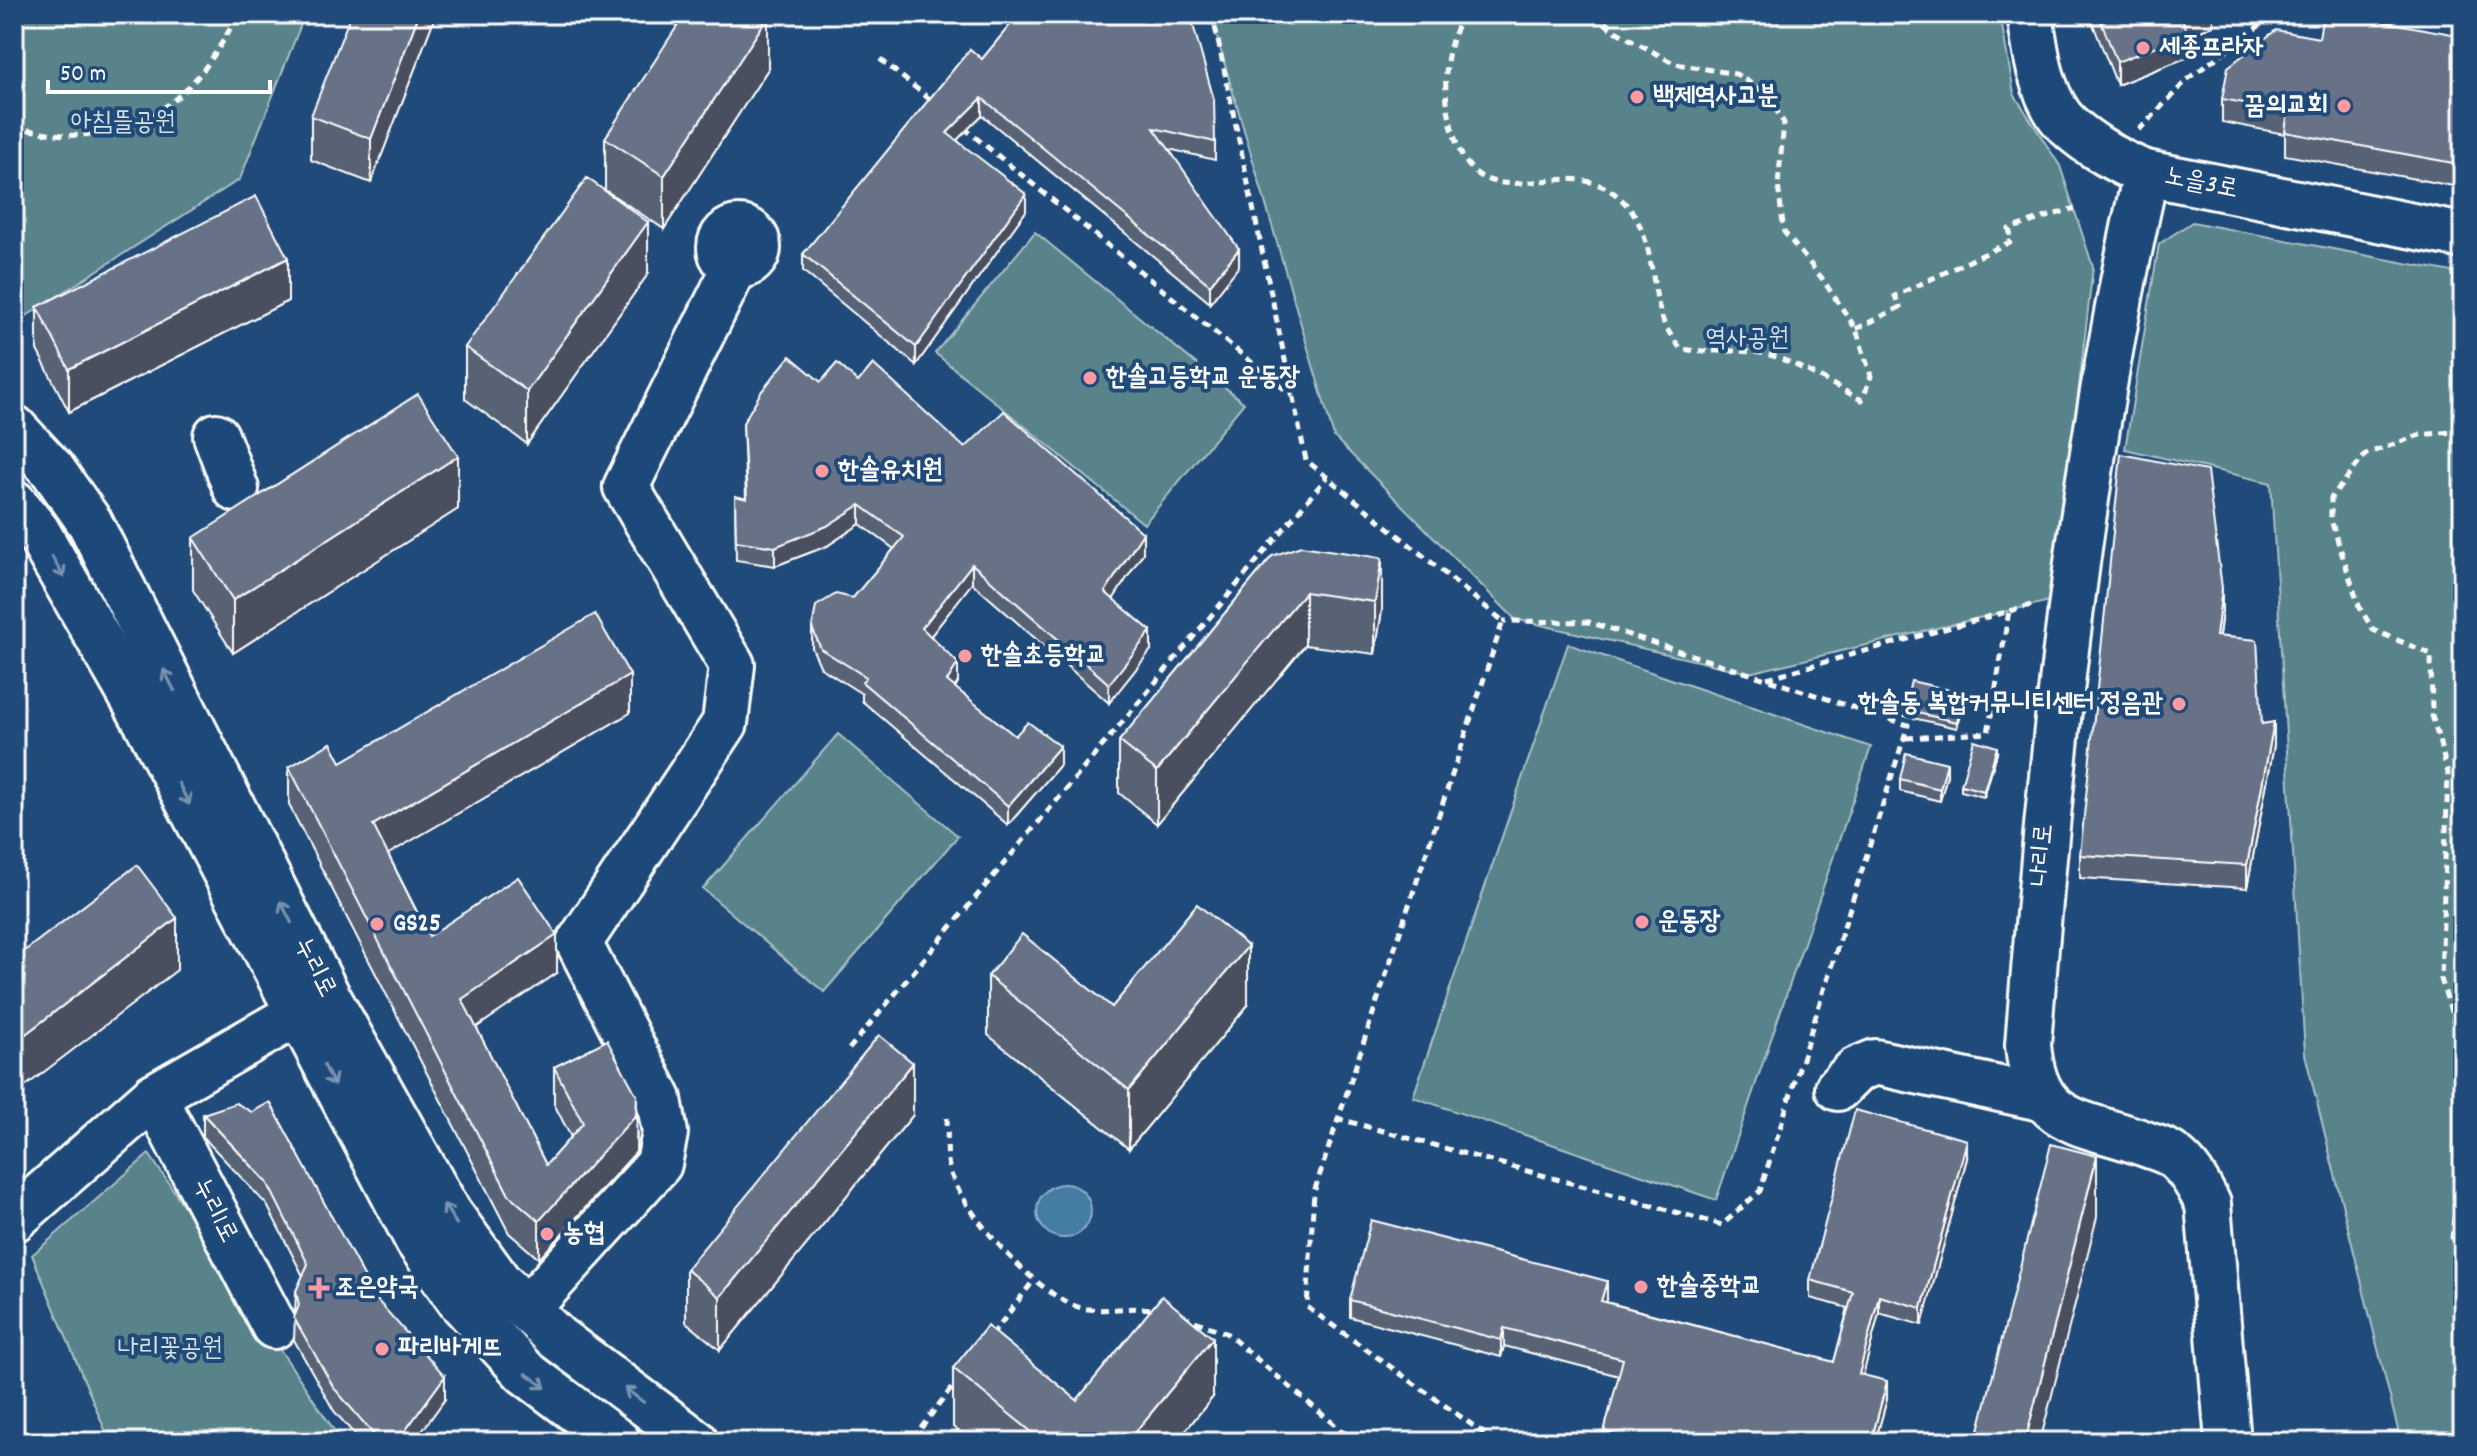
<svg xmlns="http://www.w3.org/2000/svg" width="2477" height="1456" viewBox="0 0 2477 1456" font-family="Dekko,'Poor Story',sans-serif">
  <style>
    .green { fill: #59838a; stroke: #acc1c4; stroke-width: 2 }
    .water { fill: #457ba2; stroke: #8fb0c7; stroke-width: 2 }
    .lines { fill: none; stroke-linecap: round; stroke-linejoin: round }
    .minor-casing { stroke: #fff; stroke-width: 50 }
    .path { stroke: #fff; stroke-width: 5; stroke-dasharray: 8 6; stroke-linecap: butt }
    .minor { stroke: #1f4a7a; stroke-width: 44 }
    .wall { fill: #596274; stroke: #fff; stroke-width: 2 }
    .shaded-wall { fill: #48505e; stroke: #fff; stroke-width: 2 }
    .building { fill: #677287; stroke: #fff; stroke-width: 2 }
    .oneway { stroke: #7992af }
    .poi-dot { fill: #ff9aa2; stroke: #1f4a7a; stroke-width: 3 }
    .labels { text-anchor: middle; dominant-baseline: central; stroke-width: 8; stroke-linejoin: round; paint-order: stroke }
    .poi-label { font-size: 26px; font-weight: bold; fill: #fff; stroke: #1f4a7a; text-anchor: start }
    .park-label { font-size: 26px; fill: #d6e0e2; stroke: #1f4a7a }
    .street-label { font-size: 26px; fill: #fff; stroke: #1f4a7a }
  </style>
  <rect width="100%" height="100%" fill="#1f4a7a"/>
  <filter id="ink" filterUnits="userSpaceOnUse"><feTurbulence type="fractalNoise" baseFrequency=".0125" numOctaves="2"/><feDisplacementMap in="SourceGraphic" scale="16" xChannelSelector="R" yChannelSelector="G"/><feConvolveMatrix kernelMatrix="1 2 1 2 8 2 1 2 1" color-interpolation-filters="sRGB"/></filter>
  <g filter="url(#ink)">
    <!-- green -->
    <g class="green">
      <path d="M14,14h291l-65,165 -226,145z"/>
      <path d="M1210,14h790l14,80 46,72 33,101 -39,333 -305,73 -234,-54 -181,-182z"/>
      <path d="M2192,222l271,52v1163l-13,5h-49l-96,-388 -34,-571 -146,-34 34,-205z"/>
      <path d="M1035,232l209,171 -100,121 -209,-171z"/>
      <path d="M1568,644l303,103 -155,453 -303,-103z"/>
      <path d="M838,734l120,102 -134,156 -121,-103z"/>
      <path d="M149,1154l193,288h-232l-78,-187z"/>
    </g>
    <!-- water -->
    <circle class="water" cx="1064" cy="1211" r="27"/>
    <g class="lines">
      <!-- minor casing -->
      <g class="minor-casing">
        <g id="minor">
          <path d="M2030,14c5,34 9,72 29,101 15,21 63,50 87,58l317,63"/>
          <path d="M2146,173c-65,287 -95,579 -118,872 7,81 51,75 115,98 9,4 21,6 29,12 18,13 26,30 36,49l20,238"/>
          <circle cx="739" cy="247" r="19"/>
          <path d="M14,428l38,41 38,54 238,474 121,216 50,69 58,56 139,104"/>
          <path d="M216,436l20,53"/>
          <path d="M14,503l23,28 111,194 270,516 43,61 64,70 93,70"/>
          <path d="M1838,1088l18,-18 19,-8 166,36"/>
          <path d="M154,1096l120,230"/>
          <path d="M14,1219l140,-123 169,-97"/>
          <path d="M527,1309l132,-145 6,-31 -6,-34 -80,-156 146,-220 7,-58 -106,-178 110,-222"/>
        </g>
      </g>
      <!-- path -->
      <g class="path">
        <path d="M1210,14l6,17 90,429 197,161 -189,571 -7,115 189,135"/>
        <path d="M1463,14c-17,32 -21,64 -14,100 23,129 111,27 172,85 35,33 27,82 43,124 4,9 11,18 17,26 30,5 62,-2 92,7 30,10 61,30 89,44l9,-24 -15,-47 -35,-52 -37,-45 -6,-47 6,-62 -18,-30 -30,-19 -61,-10 -65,-36 -13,-14"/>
        <path d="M880,59l52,42"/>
        <path d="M14,128c21,2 46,9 67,7 81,-6 122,-53 157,-121"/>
        <path d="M964,128l329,268"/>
        <path d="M2139,130l49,-51 87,-65"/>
        <path d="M1856,329l44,-22 -5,-11 117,-55 -3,-12 66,-21"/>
        <path d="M2463,431l-43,4 -54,19 -35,44v22l28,86 14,24 58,24 1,61 16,58 -7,206 22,72"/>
        <path d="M1767,678l268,-74"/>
        <path d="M1906,738l82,-5 21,-122"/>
        <path d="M849,1049l478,-572"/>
        <path d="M947,1118c1,15 -1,34 2,49 9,41 92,133 133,141 24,5 50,-3 75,2"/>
        <path d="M1336,1118l386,107 38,-34 148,-466 -319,-103 -86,-1"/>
        <path d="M2463,1120l-11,120 11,16"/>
        <path d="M1182,1316l44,17 129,109"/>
        <path d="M992,1335l42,-55"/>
        <path d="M921,1428l36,-47"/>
      </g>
      <!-- minor -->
      <use href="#minor" class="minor"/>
    </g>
    <!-- wall -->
    <g class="wall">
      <path d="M436,14l-65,169 -60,-23v-44z"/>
      <path d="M779,14h11l-3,5z"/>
      <path d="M2089,14h124v12l-25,10v21l-71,28z"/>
      <path d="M2463,36v132l-4,19 -174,-32v-21l-63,-12v-23l97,-61z"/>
      <path d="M982,59l233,83v18l-46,-11 70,117 -29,37 -228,-188 -25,25 69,71 -110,154 -113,-94v-17z"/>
      <path d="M768,69l-104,160 -59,-39v-52z"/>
      <path d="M648,274l-121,170 -62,-45v-52z"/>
      <path d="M288,301l-219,111 -32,-62v-43z"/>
      <path d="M821,382h37l107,66 178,105 -30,46 38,51 -42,53 -137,-120 -41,53 27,46 -3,6 60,48 45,29 -52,60 -146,-124v-7l-41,-26 -9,-20v-20l41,-30 41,-49 -34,-25 -33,22 -52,20 -39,-6 -1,-64 11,3 -3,-76z"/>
      <path d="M458,509l-225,144 -40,-63v-52z"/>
      <path d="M1272,556l110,2v52l-7,44 -70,-9 -148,179 -38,-31v-52z"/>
      <path d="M2222,611l-3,25 55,109 -27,143 -167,-10v-23z"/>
      <path d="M1963,699l-6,29 -53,-12v-6z"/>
      <path d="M630,713l-242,141 41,82 128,37 -81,54 70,138 25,-28 -17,-33v-37l83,66 -1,19 -97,107 -30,-26 -220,-428v-38l52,-5z"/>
      <path d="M1997,753l-13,44 -23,-6v-6z"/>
      <path d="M1947,775l-7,26 -40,-10v-12z"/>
      <path d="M988,976l124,31 136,-2 -119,144 -141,-114z"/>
      <path d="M203,1114l173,185 69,100 -31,43h-53l-27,-31 -40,-71 2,-49 7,-15 -36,-71 -64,-68z"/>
      <path d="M913,1115l-193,235 -34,-28v-53z"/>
      <path d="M1967,1158l-45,167 -43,-12 -16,62 24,24 -12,43h-271v-10l15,-56 -115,-30 -3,11 -151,-40v-17l257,-1 -1,3 228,60 14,-54 -38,-10v-18z"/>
      <path d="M953,1368l124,32 136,-3 -37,45h-204l-19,-15z"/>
    </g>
    <!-- shaded-wall -->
    <g class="shaded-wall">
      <path d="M419,14h17l-65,169v-44z"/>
      <path d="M2186,14h27v12l-25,10v21l-71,28v-23l64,-46z"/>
      <path d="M768,17v52l-104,160v-53z"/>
      <path d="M982,98v17l-35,35v-17z"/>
      <path d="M2463,145v23l-4,19v-23z"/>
      <path d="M1026,194v17l-110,154v-18z"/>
      <path d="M648,222v52l-121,170v-53z"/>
      <path d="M1239,249v17l-29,37v-18z"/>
      <path d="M288,258v43l-219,111v-43z"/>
      <path d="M458,456v53l-225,144v-53z"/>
      <path d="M860,505v19l-33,22 -52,20v-19z"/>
      <path d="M1143,533v20l-38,59v-20z"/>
      <path d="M1382,558v52l-7,44v-52z"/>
      <path d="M972,564v19l-50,64v-19z"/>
      <path d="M2222,588v23l-6,48v-23z"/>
      <path d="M1305,592v53l-148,179v-53z"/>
      <path d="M1151,631v19l-42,53v-19z"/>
      <path d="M958,663v19l-11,18v-19z"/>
      <path d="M630,675v38l-257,150v-38z"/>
      <path d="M1963,693v6l-6,29v-6z"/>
      <path d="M2274,722v23l-27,143v-23z"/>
      <path d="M1060,746v19l-52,60v-19z"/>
      <path d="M1997,747v6l-13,44v-6z"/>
      <path d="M1947,763v12l-7,26v-12z"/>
      <path d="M177,918v52l-163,125v-52z"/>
      <path d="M557,935v38l-95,64v-38z"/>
      <path d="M1248,946v59l-119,144v-59z"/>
      <path d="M913,1063v52l-193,235v-53z"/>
      <path d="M637,1096l-1,56 -97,107v-38z"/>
      <path d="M1967,1140v18l-45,167v-17z"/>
      <path d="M2097,1156v61l-57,225h-15z"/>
      <path d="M1607,1281v18l-6,20v-18z"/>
      <path d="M1879,1296v17l-20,78v-17z"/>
      <path d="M1504,1328v18l-3,11v-17z"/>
      <path d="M1213,1338v59l-37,45h-49z"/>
      <path d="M445,1376v23l-31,43h-17z"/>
      <path d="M1887,1381v18l-12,43h-4z"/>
    </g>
    <!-- building -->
    <g class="building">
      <path d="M351,14h68l-48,125 -60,-23z"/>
      <path d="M685,14h79l4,3 -104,159 -59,-38z"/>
      <path d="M1019,14h171l24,86 1,42 -61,-14 85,121 -29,36 -228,-187 -35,35 79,61 -110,153 -113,-93 167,-205 12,10z"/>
      <path d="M2098,14h88l-5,2 7,18 -71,28z"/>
      <path d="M2323,14h19l121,22v109l-4,19 -174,-32 3,-21 -66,-12 6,-32 48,-37 43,8z"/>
      <path d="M587,178l61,44 -121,169 -62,-44z"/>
      <path d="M256,196l32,62 -219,111 -32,-62z"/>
      <path d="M790,356l31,26 16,-19 21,19 15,-18 92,84 39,-37 139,122 -38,59 46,39 -42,53 -137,-120 -50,64 36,35 -11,18 68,55 13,-14 32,24 -52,60 -146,-124 4,-5 -45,-28 -9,-21 4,-22 20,-12 17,4 51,-61 -44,-32 -33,21 -52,21 -39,-6 -1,-45 12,3 -4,-76 18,-31z"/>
      <path d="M418,394l40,62 -225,144 -40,-62z"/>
      <path d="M2121,454l86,17 15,117 -6,48 41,4 5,84 12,-2 -27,143 -167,-10z"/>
      <path d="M1301,546l81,12 -7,44 -70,-10 -148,179 -38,-30 153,-185z"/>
      <path d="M595,614l35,61 -257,150 56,111 89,-59 39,58 -95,64 84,166 37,-42 -29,-56 53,-27 30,56 -1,19 -97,106 -30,-26 -220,-428 42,-24 10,19z"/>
      <path d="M1911,681l52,12 -6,29 -53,-12z"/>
      <path d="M1974,740l23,7 -13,44 -23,-6z"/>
      <path d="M1906,753l41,10 -7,26 -40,-10z"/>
      <path d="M137,865l40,53 -163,125v-84z"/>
      <path d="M1197,904l51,42 -119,144 -141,-114 34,-42 90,73z"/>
      <path d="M879,1035l34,28 -193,234 -34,-28z"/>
      <path d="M270,1102l106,197 69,77 -48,66h-17l-46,-54 -40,-70 5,-13 -3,-14 12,-27 -41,-82 -64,-68 33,-11 16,9z"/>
      <path d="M1855,1110l112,30 -45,168 -43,-12 -20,78 28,7 -16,61h-228l-39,-10 19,-73 -119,-31 -3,12 -151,-40 21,-80 236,61 -6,20 233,61 19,-70 -43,-12z"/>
      <path d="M2051,1144l46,12 -72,286h-49z"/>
      <path d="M1162,1296l51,42 -86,104h-83l-91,-74 34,-42 90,74z"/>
      <path d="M545,1434l9,8h-16z"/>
    </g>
    <!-- one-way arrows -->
    <defs><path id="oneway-shaft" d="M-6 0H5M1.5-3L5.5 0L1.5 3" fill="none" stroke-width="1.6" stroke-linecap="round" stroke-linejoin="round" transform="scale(2)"/></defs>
    <g class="oneway">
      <use href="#oneway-shaft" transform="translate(58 567) rotate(60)"/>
      <use href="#oneway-shaft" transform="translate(169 680) rotate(-117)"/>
      <use href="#oneway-shaft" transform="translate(184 794) rotate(63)"/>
      <use href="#oneway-shaft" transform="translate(286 912) rotate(-117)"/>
      <use href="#oneway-shaft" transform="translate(329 1075) rotate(63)"/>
      <use href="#oneway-shaft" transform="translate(450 1214) rotate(-123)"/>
      <use href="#oneway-shaft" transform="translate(536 1381) rotate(37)"/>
      <use href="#oneway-shaft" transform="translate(634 1395) rotate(-143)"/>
    </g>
  </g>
  <!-- markers -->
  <g class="poi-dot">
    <circle cx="2143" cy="48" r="8"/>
    <circle cx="1637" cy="97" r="8"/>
    <circle cx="2344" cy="106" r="8"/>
    <circle cx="1090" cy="378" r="8"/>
    <circle cx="822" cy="471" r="8"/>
    <circle cx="965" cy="656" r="8"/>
    <circle cx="2179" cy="704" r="8"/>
    <circle cx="1642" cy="922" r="8"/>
    <circle cx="377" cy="924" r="8"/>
    <circle cx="547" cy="1234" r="8"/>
    <circle cx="1641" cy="1287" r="8"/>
    <path d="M315 1276h8v8h8v8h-8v8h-8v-8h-8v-8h8z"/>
    <circle cx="382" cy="1349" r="8"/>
  </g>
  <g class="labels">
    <!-- poi labels -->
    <g class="poi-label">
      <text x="2159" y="48">세종프라자</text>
      <text x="1653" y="97">백제역사고분</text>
      <text x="2328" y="106" text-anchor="end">꿈의교회</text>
      <text x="1106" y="378">한솔고등학교 운동장</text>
      <text x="838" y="471">한솔유치원</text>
      <text x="981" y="656">한솔초등학교</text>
      <text x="2163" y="704" text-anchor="end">한솔동 복합커뮤니티센터 정음관</text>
      <text x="1658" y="922">운동장</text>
      <text x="393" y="924">GS25</text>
      <text x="563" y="1234">농협</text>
      <text x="1657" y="1287">한솔중학교</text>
      <text x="335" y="1288">조은약국</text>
      <text x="398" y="1349">파리바게뜨</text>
    </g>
    <!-- park labels -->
    <g class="park-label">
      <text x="123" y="123">아침뜰공원</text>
      <text x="1747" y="339">역사공원</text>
      <text x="170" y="1349">나리꽃공원</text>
    </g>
    <!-- street labels -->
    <g class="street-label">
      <text transform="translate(2201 184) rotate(11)">노을3로</text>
      <text transform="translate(2043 855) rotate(-85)">나리로</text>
      <text transform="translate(314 968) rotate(63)">누리로</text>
      <text transform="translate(214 1211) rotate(63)">누리1로</text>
    </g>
  </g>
  <!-- margin -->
  <rect width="2477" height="1456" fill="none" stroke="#1f4a7a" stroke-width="48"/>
  <rect x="24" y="24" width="2429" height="1408" fill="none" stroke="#fff" stroke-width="3" filter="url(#ink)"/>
  <!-- scale -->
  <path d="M48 80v12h222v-12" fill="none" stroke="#ffffff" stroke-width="4"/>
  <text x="60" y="80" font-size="24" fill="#ffffff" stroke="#1f4a7a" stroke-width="6" paint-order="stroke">50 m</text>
</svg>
